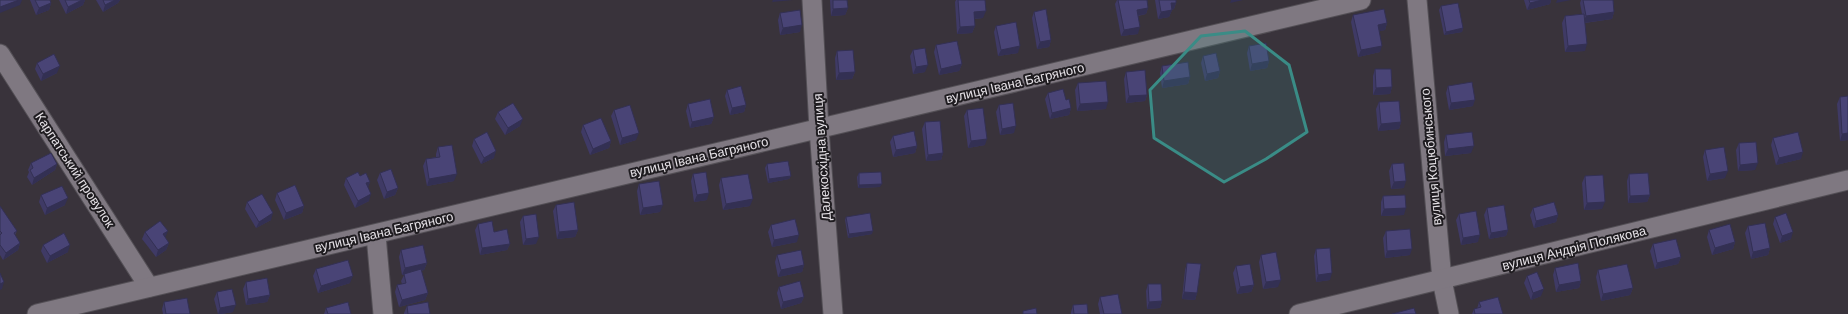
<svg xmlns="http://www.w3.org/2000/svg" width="1848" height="314" viewBox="0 0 1848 314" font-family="'DM Sans',sans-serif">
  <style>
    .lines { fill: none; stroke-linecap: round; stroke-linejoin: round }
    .minor-casing { stroke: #534f55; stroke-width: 21 }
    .minor { stroke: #7f7881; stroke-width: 19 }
    .wall { fill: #3f3a65 }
    .shaded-wall { fill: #333053 }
    .building { fill: #494476; stroke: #333053 }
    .marked { fill: #3a8c86; fill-opacity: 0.2; stroke: #3a8c86; stroke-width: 3; stroke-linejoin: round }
    .labels { text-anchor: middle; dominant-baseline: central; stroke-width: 4; stroke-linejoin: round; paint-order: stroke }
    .street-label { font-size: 13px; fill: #e6e2e7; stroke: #1f1c20 }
  </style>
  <rect width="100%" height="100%" fill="#39333b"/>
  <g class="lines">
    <!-- minor casing -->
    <g class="minor-casing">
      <g id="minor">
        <path d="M812,0l7,129 14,185"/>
        <path d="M1417,0l25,280 7,34"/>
        <path d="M0,54l149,233"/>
        <path d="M376,235l7,79"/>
        <path d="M37,314l1324,-314"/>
        <path d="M1299,314l549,-134"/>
      </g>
    </g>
    <!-- minor -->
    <use href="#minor" class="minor"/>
  </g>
  <!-- wall -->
  <g class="wall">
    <path d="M30,0h20l1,3 -2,7 -13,5z"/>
    <path d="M59,0h26l-2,5 -17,9z"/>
    <path d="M96,0h24l-2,3 -15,9z"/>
    <path d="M830,0h17l1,8 -3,7 -14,1z"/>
    <path d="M956,0h2l25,18 -9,1 1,7 -3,7 -15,1 -2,-32z"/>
    <path d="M1117,0h30l1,8 -2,6 -8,2v18l-17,2 -6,-32z"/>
    <path d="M1155,0h21v3l-2,6 -2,1 -3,7 -11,2z"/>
    <path d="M1524,0h27l-1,4 -23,6z"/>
    <path d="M1581,0h32l1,12 -2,7 -27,4v28l-20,1 -3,-29 3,-7 17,-2 -2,-11z"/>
    <path d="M1441,6l22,22 -1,4 -18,3 -5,-25z"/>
    <path d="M1034,12l17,28 -2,7 -12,2 -5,-31z"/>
    <path d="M780,13l20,19 -20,3 -2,-15z"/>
    <path d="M1353,15l34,8 -2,7 -6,1 1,21 -22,5 -7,-35z"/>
    <path d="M996,26l22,27 -20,3 -4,-24z"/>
    <path d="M936,45l26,19 -3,7 -20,4 -5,-23z"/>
    <path d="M1249,46l20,15 -2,7 -17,3 -3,-18z"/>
    <path d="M913,50l12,22 -12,2 -3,-18z"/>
    <path d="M837,51l18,21 -3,7 -16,1 -1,-22z"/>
    <path d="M1203,56l17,15 -2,7 -13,3 -4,-18z"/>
    <path d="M37,63l20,10 -16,8 -6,-12z"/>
    <path d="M1162,66l28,11 -2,7 -26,4 -2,-15z"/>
    <path d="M1375,69l17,18 -2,7 -17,1v-19z"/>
    <path d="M1126,72l21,23 -2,6 -19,2 -2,-24z"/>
    <path d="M1078,83l28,26 -29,2 -2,-21z"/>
    <path d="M1448,86l25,20 -24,4 -3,-17z"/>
    <path d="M727,90l19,15 -2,7 -14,3 -5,-19z"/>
    <path d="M1048,93l23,15 -2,7 -19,4 -5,-20z"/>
    <path d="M1848,96v44l-8,1 -3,-37 3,-7z"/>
    <path d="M1379,102l22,20 -2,7 -21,2 -2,-22z"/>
    <path d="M688,104l26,13 -3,7 -21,4 -4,-17z"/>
    <path d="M999,105l15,28 -14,2 -4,-23z"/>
    <path d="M614,110l22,30 -16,5 -9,-29z"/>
    <path d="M967,110l18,35 -17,3 -4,-32z"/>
    <path d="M498,112l22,14 -15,9 -10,-16z"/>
    <path d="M925,122l18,31 -2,7 -15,1 -4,-32z"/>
    <path d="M583,125l28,16 -2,7 -19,7 -9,-23z"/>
    <path d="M1446,135l25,18 -26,3 -1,-14z"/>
    <path d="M893,136l24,10 -2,7 -22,4 -3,-15z"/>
    <path d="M1773,138l28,21 -25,6 -5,-20z"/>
    <path d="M474,139l20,19 -13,6 -9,-18z"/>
    <path d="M1739,143l16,27 -17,1 -2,-21z"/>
    <path d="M438,147l16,34 -27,5 -4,-20 3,-7 10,-2v-3z"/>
    <path d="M1705,150l20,28 -18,3 -4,-24z"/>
    <path d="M31,163l26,1 -2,6 -23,15 -5,-8 2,-5 -1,-2z"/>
    <path d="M767,164l24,12 -2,3 -21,4 -3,-15z"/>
    <path d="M1392,164l12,24 -13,1 -2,-18z"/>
    <path d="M380,173l18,15 -3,7 -11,4 -7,-19z"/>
    <path d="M859,173l21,14 -22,1 -1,-11z"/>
    <path d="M693,174l14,26 -13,2 -3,-21z"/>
    <path d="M1629,174l21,21 -3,7 -19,1 -1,-22z"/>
    <path d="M360,176l10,6 -2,5 1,14 -14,7 -11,-23 2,-7z"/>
    <path d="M1585,176l17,33 -18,1 -2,-27z"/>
    <path d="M721,178l29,28 -27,4 -4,-25z"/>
    <path d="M639,184l21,28 -20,3 -3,-24z"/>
    <path d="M277,193l27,13 -2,7 -18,7 -9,-20z"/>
    <path d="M41,195l24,10 -20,10 -6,-13z"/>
    <path d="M1383,196l21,19 -23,1v-14z"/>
    <path d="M247,202l24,18 -15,8 -11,-19z"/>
    <path d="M556,205l22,25 -3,7 -18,2 -4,-28z"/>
    <path d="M0,206l17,25 -2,4 5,8 -2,7 -15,10 -3,-5z"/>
    <path d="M1487,208l21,22 -2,6 -17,3 -5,-24z"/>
    <path d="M1533,208l25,7 -2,7 -22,6 -4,-13z"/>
    <path d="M1459,214l19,28 -17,3 -5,-25z"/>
    <path d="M523,216l13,28 -13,1 -3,-23z"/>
    <path d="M846,217l26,17 -24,4 -3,-18z"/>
    <path d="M1775,217l16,22 -11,4 -7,-19z"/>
    <path d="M478,224l16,8 16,12 -3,6 -27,5 -5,-25z"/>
    <path d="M771,225l26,17 -25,5 -4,-15z"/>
    <path d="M1748,226l22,22 -2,7 -17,4 -6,-26z"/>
    <path d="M1709,230l26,12 -2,7 -21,6 -5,-18z"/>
    <path d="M1386,231l24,24 -25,3 -2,-20z"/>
    <path d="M145,232l24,11 -3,7 -10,7 -14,-18z"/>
    <path d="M1653,244l28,13 -3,7 -23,5 -5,-18z"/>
    <path d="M43,245l25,7 -21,11 -6,-12z"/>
    <path d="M1316,249l14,31 -14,2 -2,-26z"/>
    <path d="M401,250l26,13 -3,7 -3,1 7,22 -3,7 -26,7 -4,-15 2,-7 5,-1 -1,-3 3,-6h-2l-3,-18z"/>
    <path d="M777,255l27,10 -2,7 -24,5 -3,-15z"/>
    <path d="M1261,255l17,32 -15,2 -4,-27z"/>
    <path d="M1187,263l10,30 -2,7 -13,-1 3,-29z"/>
    <path d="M1236,266l18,19 -3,7 -14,2 -4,-21z"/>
    <path d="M1555,268l26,13 -2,7 -23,4 -3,-17z"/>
    <path d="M316,269l34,14 -32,10 -5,-17z"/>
    <path d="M1598,270l35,18 -3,7 -29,6 -5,-24z"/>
    <path d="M1527,276l14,20 -10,4 -7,-17z"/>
    <path d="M246,282l24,13 -3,7 -21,3 -3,-16z"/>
    <path d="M1148,284l14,17 -2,7 -13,1 -1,-18z"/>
    <path d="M779,287l25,10 -3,6 -20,6 -4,-16z"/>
    <path d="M217,292l16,20 -12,2h-3l-4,-15z"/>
    <path d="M1100,297l22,17h-22l-2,-10z"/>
    <path d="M164,302l26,12h-27l-1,-5z"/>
    <path d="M1479,302l24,12h-31l2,-5h3z"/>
    <path d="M1073,305l15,9h-17v-2z"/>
    <path d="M407,306l23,8h-26v-1z"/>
    <path d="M326,308l25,6h-27z"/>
  </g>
  <!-- shaded-wall -->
  <g class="shaded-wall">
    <path d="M19,0h3l-2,5 -20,8v-6z"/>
    <path d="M82,0h3l-2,5 -17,9 2,-7z"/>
    <path d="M115,0h5l-2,3 -15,9 2,-7z"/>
    <path d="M773,0h20l-21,2z"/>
    <path d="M1231,0h12l-13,3z"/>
    <path d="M1542,0h9l-1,4 -23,6 3,-7z"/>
    <path d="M1557,0h14l-15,3z"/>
    <path d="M51,3l-2,7 -13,5 3,-7z"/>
    <path d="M1171,3h5l-2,6 -6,1z"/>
    <path d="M848,8l-3,7 -14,1 2,-7z"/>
    <path d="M1148,8l-2,6 -11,2 2,-6z"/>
    <path d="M1172,10l-3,7 -11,2 3,-7z"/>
    <path d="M986,11l-3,7 -12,1 3,-7z"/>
    <path d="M1614,12l-2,7 -29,4 3,-7z"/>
    <path d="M1387,23l-2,7 -9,2 2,-7z"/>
    <path d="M802,25l-2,7 -20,3 3,-7z"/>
    <path d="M975,26l-3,7 -15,1 3,-7z"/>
    <path d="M1140,27l-2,7 -17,2 3,-6z"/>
    <path d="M1463,28l-1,4 -18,3 2,-3z"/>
    <path d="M1051,40l-2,7 -12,2 3,-7z"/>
    <path d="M1587,44l-2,7 -20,1 3,-6z"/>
    <path d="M1020,46l-2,7 -20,3 3,-6z"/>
    <path d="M1382,46l-2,6 -22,5 3,-7z"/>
    <path d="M1269,61l-2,7 -17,3 2,-7z"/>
    <path d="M962,64l-3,7 -20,4 2,-6z"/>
    <path d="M928,65l-3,7 -12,2 3,-7z"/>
    <path d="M60,66l-3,7 -16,8 2,-7z"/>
    <path d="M1220,71l-2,7 -13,3 2,-7z"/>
    <path d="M855,72l-3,7 -16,1 3,-7z"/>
    <path d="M1190,77l-2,7 -26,4 2,-7z"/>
    <path d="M1392,87l-2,7 -17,1 3,-7z"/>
    <path d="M1147,95l-2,6 -19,2 3,-7z"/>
    <path d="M1475,100l-2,6 -24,4 2,-7z"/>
    <path d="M1108,102l-2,7 -29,2 3,-7z"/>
    <path d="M746,105l-2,7 -14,3 2,-7z"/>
    <path d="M1071,108l-2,7 -19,4 2,-6z"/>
    <path d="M714,117l-3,7 -21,4 2,-6z"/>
    <path d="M523,119l-3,7 -15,9 3,-7z"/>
    <path d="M1401,122l-2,7 -21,2 3,-7z"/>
    <path d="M1016,126l-2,7 -14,2 2,-6z"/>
    <path d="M639,133l-3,7 -16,5 2,-7z"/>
    <path d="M1848,133v7l-8,1 2,-7z"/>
    <path d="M987,139l-2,6 -17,3 3,-7z"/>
    <path d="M611,141l-2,7 -19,7 3,-6z"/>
    <path d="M917,146l-2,7 -22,4 3,-7z"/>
    <path d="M1474,146l-3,7 -26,3 3,-7z"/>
    <path d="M496,151l-2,7 -13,6 3,-6z"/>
    <path d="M1803,152l-2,7 -25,6 3,-7z"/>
    <path d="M943,153l-2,7 -15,1 2,-6z"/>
    <path d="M1758,163l-3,7 -17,1 2,-6z"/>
    <path d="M57,164l-2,6 -23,15 2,-7z"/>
    <path d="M1728,171l-3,7 -18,3 3,-7z"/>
    <path d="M457,174l-3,7 -27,5 2,-7z"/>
    <path d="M791,176l-2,3 -21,4 1,-4z"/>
    <path d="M1406,181l-2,7 -13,1 3,-7z"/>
    <path d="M370,182l-2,6 -2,-5z"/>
    <path d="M882,184l-2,3 -22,1 1,-3z"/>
    <path d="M398,188l-3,7 -11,4 3,-7z"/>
    <path d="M709,193l-2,7 -13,2 3,-7z"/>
    <path d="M371,194l-2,7 -14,7 3,-7z"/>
    <path d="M1650,195l-3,7 -19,1 2,-7z"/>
    <path d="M68,198l-3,7 -20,10 2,-7z"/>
    <path d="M753,199l-3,7 -27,4 3,-6z"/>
    <path d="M1605,202l-3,7 -18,1 3,-7z"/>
    <path d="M663,205l-3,7 -20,3 3,-7z"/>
    <path d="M304,206l-2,7 -18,7 2,-7z"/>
    <path d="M1406,208l-2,7 -23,1 3,-7z"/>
    <path d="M273,213l-2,7 -15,8 3,-6z"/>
    <path d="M1558,215l-2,7 -22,6 2,-7z"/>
    <path d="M578,230l-3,7 -18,2 2,-7z"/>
    <path d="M1508,230l-2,6 -17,3 2,-6z"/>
    <path d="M168,231l-3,7 -2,-4z"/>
    <path d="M873,231l-1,3 -24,4 1,-4z"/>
    <path d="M1793,232l-2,7 -11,4 2,-7z"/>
    <path d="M799,235l-2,7 -25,5 2,-7z"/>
    <path d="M1480,235l-2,7 -17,3 2,-7z"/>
    <path d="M539,237l-3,7 -13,1 3,-6z"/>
    <path d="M1735,242l-2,7 -21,6 3,-7z"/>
    <path d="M20,243l-2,7 -15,10 3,-7z"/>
    <path d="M169,243l-3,7 -10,7 2,-7z"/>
    <path d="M510,244l-3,6 -27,5 2,-7z"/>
    <path d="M70,245l-2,7 -21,11 3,-7z"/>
    <path d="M1770,248l-2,7 -17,4 2,-7z"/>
    <path d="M1412,249l-2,6 -25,3 2,-7z"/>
    <path d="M1681,257l-3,7 -23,5 2,-6z"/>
    <path d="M427,263l-3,7 -22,5 3,-7z"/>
    <path d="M804,265l-2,7 -24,5 3,-7z"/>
    <path d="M1332,273l-2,7 -14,2 2,-7z"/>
    <path d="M353,276l-3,7 -32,10 3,-7z"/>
    <path d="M1281,280l-3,7 -15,2 3,-7z"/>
    <path d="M1581,281l-2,7 -23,4 3,-7z"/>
    <path d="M4,282l-2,7 -2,1v-6z"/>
    <path d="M1254,285l-3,7 -14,2 3,-7z"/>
    <path d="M1633,288l-3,7 -29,6 2,-7z"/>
    <path d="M1544,289l-3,7 -10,4 2,-7z"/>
    <path d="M1184,292l13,1 -2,7 -13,-1z"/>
    <path d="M428,293l-3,7 -26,7 3,-7z"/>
    <path d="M270,295l-3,7 -21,3 2,-6z"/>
    <path d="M804,297l-3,6 -20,6 2,-7z"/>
    <path d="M1162,301l-2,7 -13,1 2,-7z"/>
    <path d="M236,305l-3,7 -12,2h-3l2,-6z"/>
  </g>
  <!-- building -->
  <g class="building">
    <path d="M0,0h19l-19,7z"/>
    <path d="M35,0h15l1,3 -12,5z"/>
    <path d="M65,0h17l-14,7z"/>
    <path d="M103,0h12l-10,5z"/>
    <path d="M833,0h14l1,8 -15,1z"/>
    <path d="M958,0h27l1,11 -12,1 1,14 -15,1z"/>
    <path d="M1118,0h29l1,8 -11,2 3,17 -16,3z"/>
    <path d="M1159,0h17v3h-5l1,7 -11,2z"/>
    <path d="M1529,0h13l-12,3z"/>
    <path d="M1583,0h30l1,12 -28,4z"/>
    <path d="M1458,3l5,25 -17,4 -5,-26z"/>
    <path d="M1046,9l5,31 -11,2 -6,-30z"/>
    <path d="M1384,9l3,14 -9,2 4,21 -21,4 -8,-35z"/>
    <path d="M800,10l2,15 -19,3 -3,-15z"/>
    <path d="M1584,14l3,30 -19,2 -3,-30z"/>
    <path d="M1016,22l4,24 -19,4 -5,-24z"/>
    <path d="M957,41l5,23 -21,5 -5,-24z"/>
    <path d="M1266,43l3,18 -17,3 -3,-18z"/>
    <path d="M925,48l3,17 -12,2 -3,-17z"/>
    <path d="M853,50l2,22 -16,1 -2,-22z"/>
    <path d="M1216,53l4,18 -13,3 -4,-18z"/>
    <path d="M54,54l6,12 -17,8 -6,-11z"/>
    <path d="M1188,62l2,15 -26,4 -2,-15z"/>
    <path d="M1375,69h16l1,18 -16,1z"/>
    <path d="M1145,70l2,25 -18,1 -3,-24z"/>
    <path d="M1106,81l2,21 -28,2 -2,-21z"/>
    <path d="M1472,82l3,18 -24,3 -3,-17z"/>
    <path d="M741,86l5,19 -14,3 -5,-18z"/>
    <path d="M1063,89l3,11 3,-1 2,9 -19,5 -4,-20z"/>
    <path d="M1848,96v37l-6,1 -2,-37z"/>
    <path d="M710,99l4,18 -22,5 -4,-18z"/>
    <path d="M1399,101l2,21 -20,2 -2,-22z"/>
    <path d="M513,103l10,16 -15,9 -10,-16z"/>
    <path d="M1013,103l3,23 -14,3 -3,-24z"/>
    <path d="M630,105l9,28 -17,5 -8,-28z"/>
    <path d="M983,108l4,31 -16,2 -4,-31z"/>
    <path d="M601,118l10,23 -18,8 -10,-24z"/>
    <path d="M940,121l3,32 -15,2 -3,-33z"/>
    <path d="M914,131l3,15 -21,4 -3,-14z"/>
    <path d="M487,132l9,19 -12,7 -10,-19z"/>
    <path d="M1472,132l2,14 -26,3 -2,-14z"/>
    <path d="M1798,132l5,20 -24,6 -6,-20z"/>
    <path d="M1756,142l2,21 -18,2 -1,-22z"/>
    <path d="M452,145l5,29 -28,5 -3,-20 14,-2 -2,-10z"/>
    <path d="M1724,147l4,24 -18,3 -5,-24z"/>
    <path d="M51,153l6,11 -23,14 -4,-8 3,-2 -2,-5z"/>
    <path d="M788,161l3,15 -22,3 -2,-15z"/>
    <path d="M1404,163l2,18 -12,1 -2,-18z"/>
    <path d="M391,169l7,19 -11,4 -7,-19z"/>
    <path d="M358,172l2,4 6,-3 4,9 -4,1 5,11 -13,7 -12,-23z"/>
    <path d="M706,172l3,21 -12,2 -4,-21z"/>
    <path d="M881,172l1,12 -23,1v-12z"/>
    <path d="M1648,173l2,22 -20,1 -1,-22z"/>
    <path d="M748,174l5,25 -27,5 -5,-26z"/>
    <path d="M1603,175l2,27 -18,1 -2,-27z"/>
    <path d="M659,181l4,24 -20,3 -4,-24z"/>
    <path d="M295,185l9,21 -18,7 -9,-20z"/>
    <path d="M62,186l6,12 -21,10 -6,-13z"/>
    <path d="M262,194l11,19 -14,9 -12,-20z"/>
    <path d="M1405,195l1,13 -22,1 -1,-13z"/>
    <path d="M574,202l4,28 -19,2 -3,-27z"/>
    <path d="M1554,202l4,13 -22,6 -3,-13z"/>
    <path d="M1504,205l4,25 -17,3 -4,-25z"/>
    <path d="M0,206l17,25 -3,2 6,10 -14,10 -6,-8v-10l2,-2 -2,-2z"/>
    <path d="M1476,211l4,24 -17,3 -4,-24z"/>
    <path d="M870,213l3,18 -24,3 -3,-17z"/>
    <path d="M1786,213l7,19 -11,4 -7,-19z"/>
    <path d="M536,214l3,23 -13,2 -3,-23z"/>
    <path d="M795,219l4,16 -25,5 -3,-15z"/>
    <path d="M160,221l8,10 -5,3 6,9 -11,7 -13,-18z"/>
    <path d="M492,221l2,11 13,-3 3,15 -28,4 -4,-24z"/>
    <path d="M1765,223l5,25 -17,4 -5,-26z"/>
    <path d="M1730,224l5,18 -20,6 -6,-18z"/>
    <path d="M1410,229l2,20 -25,2 -1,-20z"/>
    <path d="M64,233l6,12 -20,11 -7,-11z"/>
    <path d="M1676,239l5,18 -24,6 -4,-19z"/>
    <path d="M423,245l4,18 -22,5 -4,-18z"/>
    <path d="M1330,248l2,25 -14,2 -2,-26z"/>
    <path d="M801,250l3,15 -23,5 -4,-15z"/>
    <path d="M1276,252l5,28 -15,2 -5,-27z"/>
    <path d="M348,260l5,16 -32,10 -5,-17z"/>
    <path d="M1187,263l14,1 -4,29 -13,-1z"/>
    <path d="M1578,263l3,18 -22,4 -4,-17z"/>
    <path d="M1250,264l4,21 -14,2 -4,-21z"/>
    <path d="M1627,264l6,24 -30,6 -5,-24z"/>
    <path d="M421,269l7,24 -26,7 -5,-15 9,-2 -2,-9z"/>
    <path d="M1537,272l7,17 -11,4 -6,-17z"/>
    <path d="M0,273l4,9 -4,2z"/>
    <path d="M267,278l3,17 -22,4 -2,-17z"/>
    <path d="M800,281l4,16 -21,5 -4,-15z"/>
    <path d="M1148,284h13l1,17 -13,1z"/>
    <path d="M232,289l4,16 -16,3 -3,-16z"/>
    <path d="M1118,294l4,20h-18l-4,-17z"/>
    <path d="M1498,297l5,17h-28l-1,-5 7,-2 -2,-5z"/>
    <path d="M187,298l3,16h-24l-2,-12z"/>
    <path d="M348,302l3,12h-23l-2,-6z"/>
    <path d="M428,302l2,12h-22l-1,-8z"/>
    <path d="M1087,304l1,10h-14l-1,-9z"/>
    <path d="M1036,308l1,6h-14v-3z"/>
    <path d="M1414,308l2,6h-24z"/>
  </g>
  <!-- marked area -->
  <path class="marked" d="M1245,31l44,34 18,67 -41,27 -42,23 -70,-44 -4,-48 51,-54z"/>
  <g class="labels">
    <!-- street labels -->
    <g class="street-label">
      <text transform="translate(1015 83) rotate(-13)">вулиця Івана Багряного</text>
      <text transform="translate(699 157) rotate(-13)">вулиця Івана Багряного</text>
      <text transform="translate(822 157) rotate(-94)">Далекосхідна вулиця</text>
      <text transform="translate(1431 157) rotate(-95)">вулиця Коцюбинського</text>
      <text transform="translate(75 170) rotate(57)">Карпатський провулок</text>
      <text transform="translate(384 232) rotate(-13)">вулиця Івана Багряного</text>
      <text transform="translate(1574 248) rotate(-14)">вулиця Андрія Полякова</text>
    </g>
  </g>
</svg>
